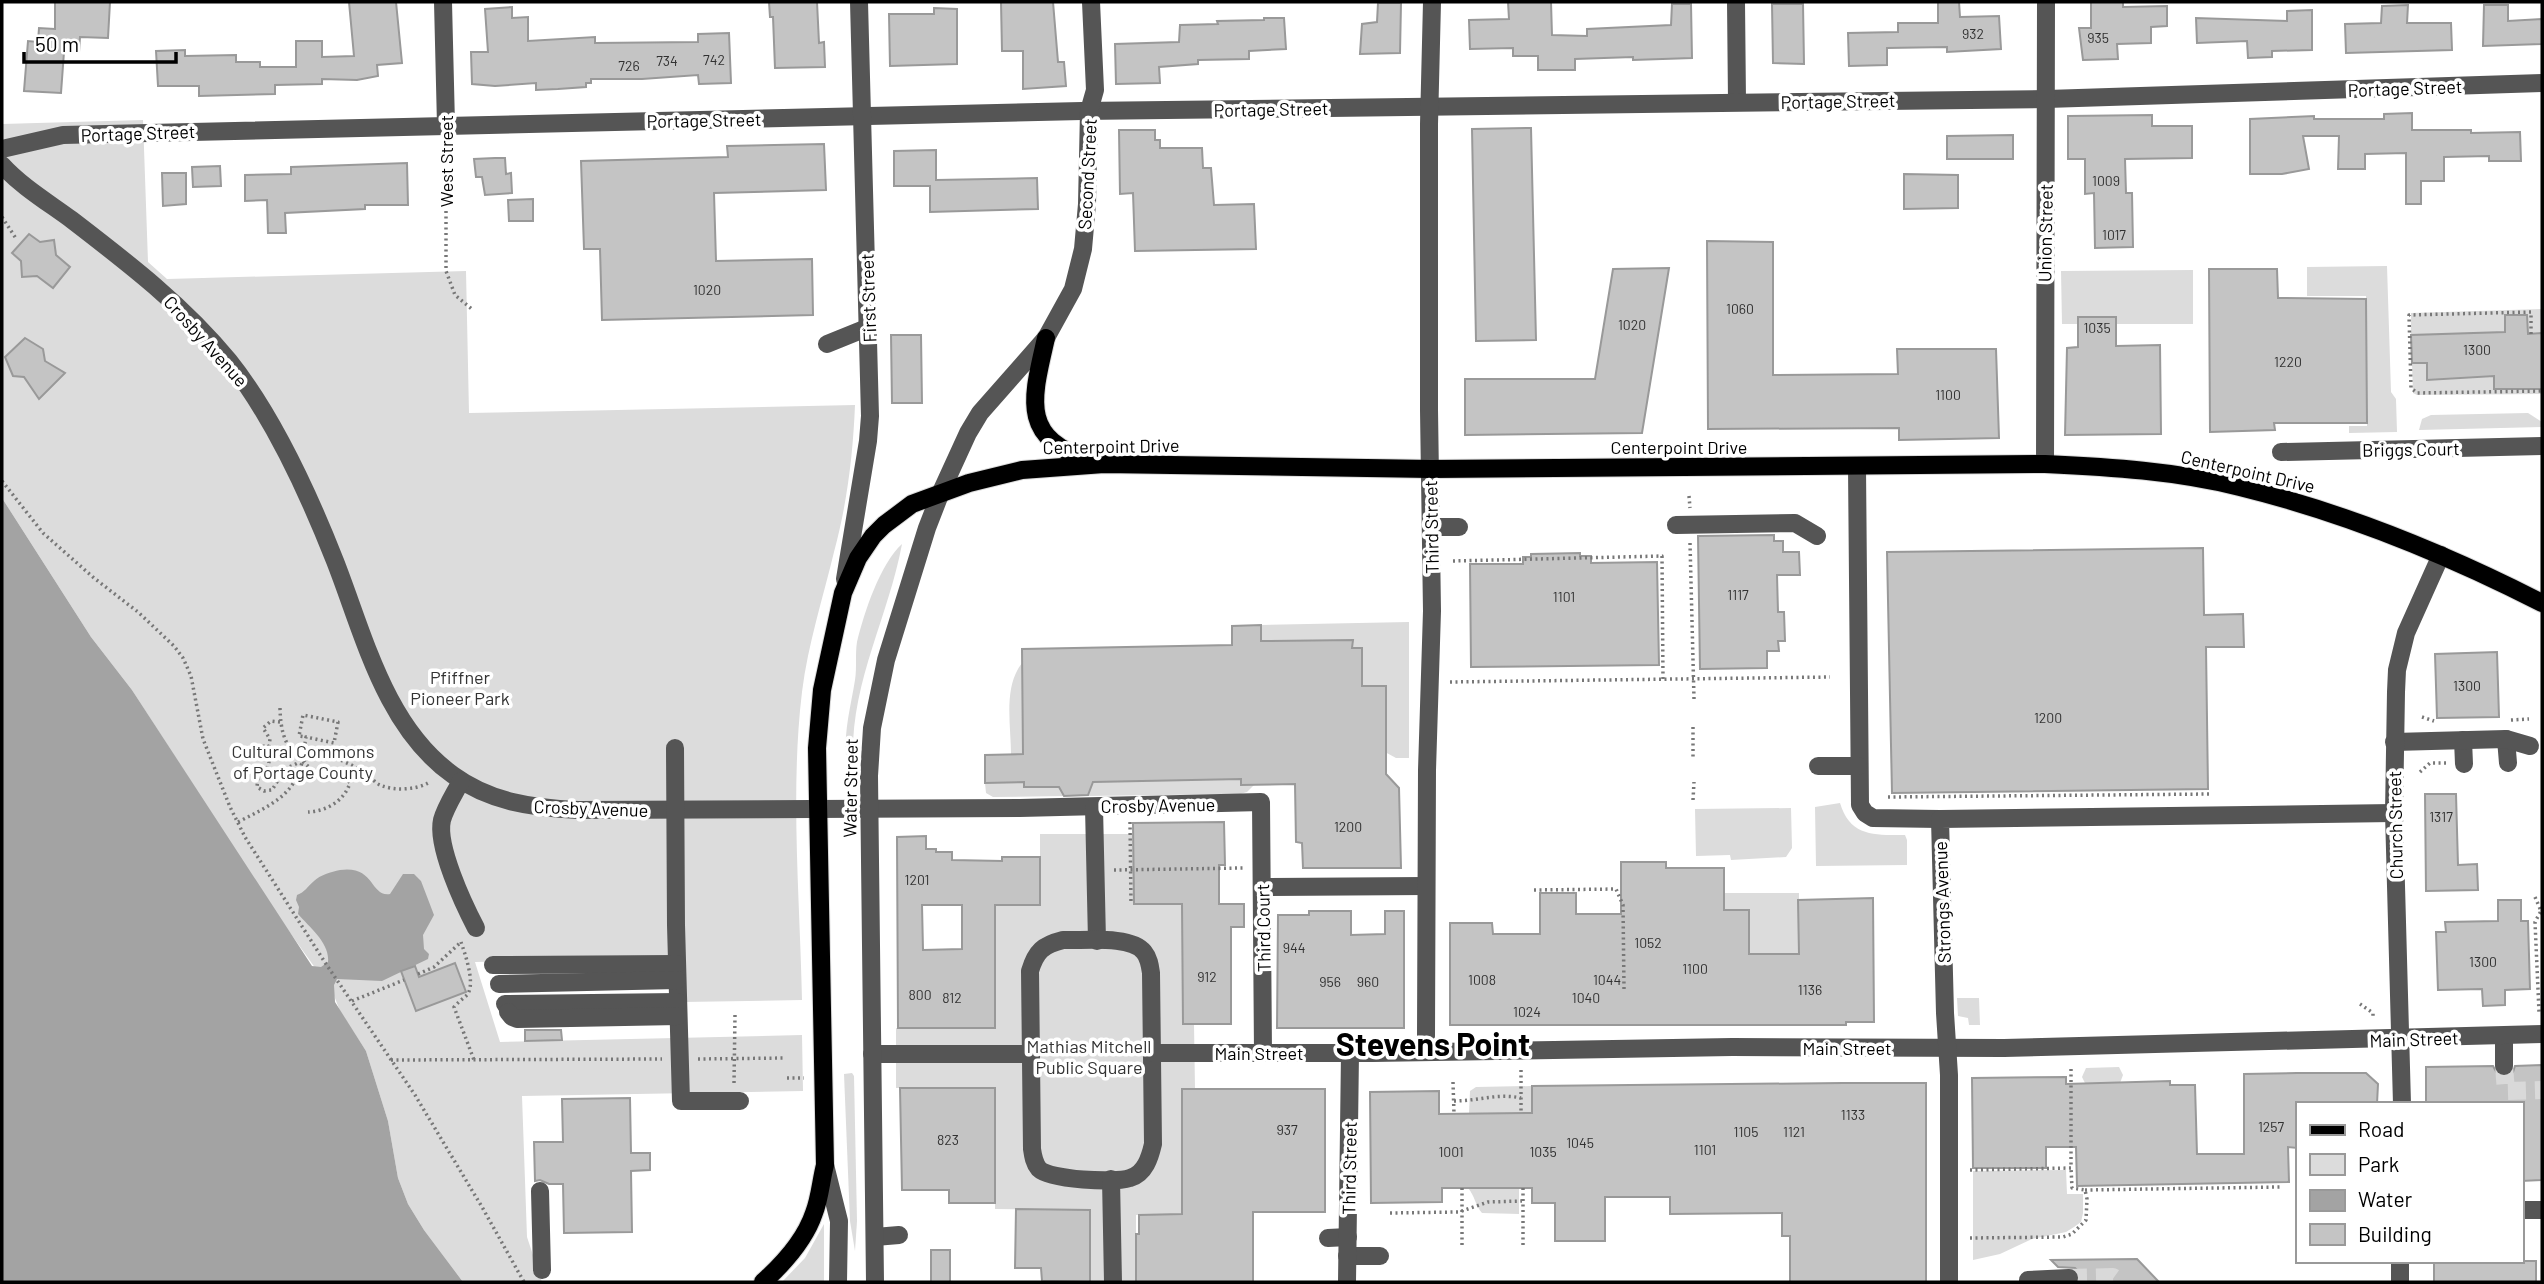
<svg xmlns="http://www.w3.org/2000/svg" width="2544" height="1284" viewBox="0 0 2544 1284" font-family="Barlow,sans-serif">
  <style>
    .green { fill: #dcdcdc }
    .water { fill: #a3a3a3 }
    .building { fill: #c4c4c4; stroke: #999; stroke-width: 2; fill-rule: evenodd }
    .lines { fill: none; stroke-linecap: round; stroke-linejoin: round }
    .minor-tunnel { stroke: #d9d9d9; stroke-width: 18; stroke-dasharray: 18 9; stroke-linecap: butt }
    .major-casing { stroke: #dbdbdb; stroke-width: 20 }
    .path { stroke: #777; stroke-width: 3.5; stroke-dasharray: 2 3.5; stroke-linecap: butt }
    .minor { stroke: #555; stroke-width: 18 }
    .major { stroke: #000; stroke-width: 18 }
    .labels { text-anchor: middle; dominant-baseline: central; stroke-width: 7; stroke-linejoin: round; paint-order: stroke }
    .number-label { font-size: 14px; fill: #313131 }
    .street-label { font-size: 18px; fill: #000; stroke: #fff }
    .park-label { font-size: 18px; fill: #333; stroke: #fff }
    .town-label { font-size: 32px; font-weight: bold; fill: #000; stroke: #fff }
  </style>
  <rect width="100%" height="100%" fill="#fff"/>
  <!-- green -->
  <g class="green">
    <path d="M143,120l5,142 19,17 299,-8 3,142 386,-8c-2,50 -8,99 -21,147 -11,46 -26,92 -32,140 -12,100 -2,207 0,308l-119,2 -1,-44 -207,4 25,80 302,-7 1,56 -281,5 5,141 15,45h-79l-39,-52 -16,-26 -10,-26 -10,-57 -22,-70 -26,-40 -7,-18 -57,-80 -144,-223 -41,-53 -89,-139v-374z"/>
    <path d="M2387,266l4,126 5,7 1,33 -48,1v-7h18l-1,-130h-59v-29z"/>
    <path d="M2193,270v54h-131l-1,-53z"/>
    <path d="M2542,309v24l-14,1 -2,-19h-21v17l-94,3v-22z"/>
    <path d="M2412,363h15l1,17 66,-4 1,13h47v5l-125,1 -4,-2z"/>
    <path d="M2528,413l14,9v5l-123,3 3,-11 9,-4z"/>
    <path d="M902,544c-13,71 -50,136 -49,210l-7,1c-2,-25 5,-50 9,-75 2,-13 0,-26 2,-38 7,-29 23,-78 45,-98z"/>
    <path d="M1409,622v136h-13l-11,-6 -23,-66v-38h-10v-8l-91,1v-16z"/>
    <path d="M1022,663l1,91h-12c0,-29 -8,-67 11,-91z"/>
    <path d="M1241,779l14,5 -8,8 -7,2 -153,2 6,-14z"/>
    <path d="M1024,782v5h35l5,9 -71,1 -7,-4 -1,-10z"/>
    <path d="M1840,803c10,34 35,32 65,32l2,5v25l-91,1 -1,-59z"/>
    <path d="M1791,808l1,40 -6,9 -55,3 -1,-5 -34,1 -1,-47z"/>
    <path d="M1040,834h93l1,70h48l1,120h11l1,65h-13l1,125 -47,1v67h-94h48v-72l-95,-1v-120l-99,-1v-60l99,-1v-122h45z"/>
    <path d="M1724,893h75v61h-50l-25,-44z"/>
    <path d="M1957,998h22l1,27h-11l-1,-7 -10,-2z"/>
    <path d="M2119,1067l4,8 -3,8h-35l-3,-6 4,-9z"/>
    <path d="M852,1073l2,3 3,145 -2,30 -5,-30 -6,-147z"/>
    <path d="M1532,1086v27h-63l1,-22 6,-4z"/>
    <path d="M2066,1170l1,24h16v19l-2,9 -7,5 -8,5 -34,7 -32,15 -27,6v-89z"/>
    <path d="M1468,1188h51v26l-37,-1c-7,-8 -7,-17 -14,-25z"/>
    <path d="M824,1224v58h-42l23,-24z"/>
  </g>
  <!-- water -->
  <path class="water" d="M2,498l89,139 41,53 180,276 9,1 7,-5c2,-19 -18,-34 -30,-48l1,-7 -3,-7 1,-5c8,-3 10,-8 17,-14 6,-6 17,-9 26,-11 35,-5 30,27 50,24l13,-20h11l7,7 13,34 -11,20 1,14 5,5 -1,5 -46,22 -45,-2 -3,6 1,17 31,49 22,70 10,57 10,26 16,26 39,52h-461z"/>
  <!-- building -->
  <g class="building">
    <path d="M55,2h55l-2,36 -28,-1 -1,15h-15l-3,41 -37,-2 4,-50 10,1 1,-14 16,1z"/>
    <path d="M349,2h47l6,61 -25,2 1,11 -21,4 -35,-1v5l-47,1v9l-76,2v-10h-41l-2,-35 29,-1v6l51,-1v7h24v5h36v-26h26v16l32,-1z"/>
    <path d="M769,2h48l2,41 5,-1 1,25 -50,1 -2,-51h-3z"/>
    <path d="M1001,2h52l5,60h6l2,24 -43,3v-38h-21z"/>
    <path d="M1508,2h43l1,33 35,1v-7l84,-4 1,-21h19l1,54 -59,2v-3l-58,2v11h-37v-14h-25v-8l-43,1 -1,-29 40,-1z"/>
    <path d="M1938,2h21l1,15 39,-1 2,33 -54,3v-5l-60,1v17l-38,1 -1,-33 50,-1v-9h40z"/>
    <path d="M2091,2h32v5l44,-1v20l-16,1v16l-34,1 1,15 -35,1 -4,-32h12z"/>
    <path d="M1378,3h23l-1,50 -40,1 2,-30 15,-2z"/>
    <path d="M1772,4h31l1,60 -31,-1z"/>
    <path d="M2408,5l-1,18h44l1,27 -106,3 -1,-29 36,-1 1,-17z"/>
    <path d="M2484,5h24v16l34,-2v25l-59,2z"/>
    <path d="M512,7v11l16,-1v24l67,-4v6l103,-1v-8l31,-1 2,50 -32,1 -1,-9 -56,4h-51v4h-5v4l-28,2 -22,1v-7l-41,3 -23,-2 -1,-32h17l-3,-43z"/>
    <path d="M934,8l23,1v55l-67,2 -1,-52h45z"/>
    <path d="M2312,10v40l-40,1v6l-24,1 -1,-17 -50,2 -1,-25 91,3v-10z"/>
    <path d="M1264,18h20l2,31 -37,2v8l-51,1v4l-39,3 1,16 -44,1 -1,-40 64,-2 1,-17 38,-1 -1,-3 47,-1z"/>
    <path d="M2412,113v17h59v3l49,-1 1,29h-32v-5l-45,1v24h-23v23h-15v-51l-41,1v15h-27l1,-33h-36l6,33 -27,5h-32v-55l64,-3v3h70v-5z"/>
    <path d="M2152,115v11h40v32l-67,1 1,34h6l1,54 -38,1 -1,-55 -9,1v-35h-17v-43z"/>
    <path d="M1531,128l5,212 -60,1 -4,-212z"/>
    <path d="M1119,130h36v10h5v8h42l1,20h8l3,37 40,-1 2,45 -121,2 -2,-58 -13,1z"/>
    <path d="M2013,135v24h-66v-23z"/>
    <path d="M824,144l2,46 -112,3 2,68 96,-2 1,56 -211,5 -2,-71h-16l-3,-88 147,-4 -1,-11z"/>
    <path d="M936,150v30l101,-2 1,31 -108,3v-26h-36v-35z"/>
    <path d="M495,158h10l1,16 5,-1 1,20 -27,2 -3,-18h-6l-2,-18z"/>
    <path d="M407,163l1,42h-43v4l-80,4 1,20h-18l-1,-33 -22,1v-26l46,-1v-7z"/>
    <path d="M220,166l1,20 -28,1 -1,-20z"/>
    <path d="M162,173h24v31l-23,2z"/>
    <path d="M1904,174l54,1v33l-54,1z"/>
    <path d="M533,199v22h-24l-1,-21z"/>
    <path d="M29,234l11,8 14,-2 2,15 14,12 -17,21 -16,-12 -15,1 -1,-16 -9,-8z"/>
    <path d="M1707,241l66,1v133l125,-1 -1,-25h99l3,89 -100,2v-12l-191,1z"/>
    <path d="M1669,268l-27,165 -177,2v-56h130l18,-110z"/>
    <path d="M2209,269h68l1,29 88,1 1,124h-93l1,7 -65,2z"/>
    <path d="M2505,315h22l1,19 14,-1v56h-48v-13l-67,4v-17h-15l-1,-28 94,-3z"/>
    <path d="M2078,317h38v29l44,-1 1,89 -96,1 2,-87 11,-1z"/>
    <path d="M891,335h30l1,68h-30z"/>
    <path d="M25,338l18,11 2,12 20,12 -26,26 -15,-22 -11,-1 -8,-19z"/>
    <path d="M1774,535v6h9v11h16l1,23h-23l1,37h6l1,29h-7l1,10h-12v17l-67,1 -2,-133z"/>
    <path d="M2203,548l1,67 39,-1 1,33h-38l2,142 -316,4 -5,-241z"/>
    <path d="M1580,553v3h11v7l66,-1 2,103 -188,2 -1,-103h53v-7h8v-3z"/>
    <path d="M1261,625v16l92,-1 -1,8h10v38h24v88l13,14 2,80h-98l-1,-25 -6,-1 -1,-58 -54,1v-6l-148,3 -5,13 -24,1 -5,-9h-35v-5l-39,1v-28l38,-1 -1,-105 210,-4v-19z"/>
    <path d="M2497,652l2,65 -62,1 -2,-64z"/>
    <path d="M2425,794h31l2,71 19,-1 1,26 -52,1z"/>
    <path d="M1224,822l1,43h-6v39h25v23h-13v97h-48l-1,-120h-48l-1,-81z"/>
    <path d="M926,836v13h10v3h16v8l50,1v-4h38v48h-45v123h-97l-1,-191zM922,905h40v44l-39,1z"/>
    <path d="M1621,862h45v6h58v42h25v44h50l-1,-54 75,-2 1,124h-28v3h-396v-102h42l1,11h47v-41h36v21h45z"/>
    <path d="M2498,900h23v21h7l2,68 -25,1v15l-22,1 -1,-17 -44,1 -2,-58h10l-1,-10 53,-1z"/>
    <path d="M1309,911h42v24l34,-1v-23h19v117h-127l1,-113h31z"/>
    <path d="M455,963l11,29 -50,19 -15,-40 14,-5 4,11z"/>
    <path d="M525,1030h36l1,10 -37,1z"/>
    <path d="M2542,1065v115l-21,1v-77h-95v-37l67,-1 5,9 7,2 8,-5 2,-6z"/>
    <path d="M2297,1073h69l12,11 -1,20h-80v44l-9,-1 1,35 -212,4 -1,-39h-30v21h-73l-1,-90 94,-1v7l104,-3v4h25l2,69h47v-80z"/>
    <path d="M1843,1083h83v199h-136v-46h-8v-23l-112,1v-17h-65v44h-50v-38h-23v-15h-90v14l-71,1 -1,-111 69,-1v23l93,-1v-27z"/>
    <path d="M900,1088h95v115h-46v-13h-47z"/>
    <path d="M1182,1089h143v123h-72v70h-117v-48h3v-19l43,-1z"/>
    <path d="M630,1098l1,55h19v17l-19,1 1,61 -68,1 -1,-49h-14l-9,-4 -5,1 -1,-39h29l-1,-43z"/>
    <path d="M1016,1209l74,1v72l-48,-1 -1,-13h-26z"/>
    <rect x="931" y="1250" width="19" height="32"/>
    <path d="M2137,1259l22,23h-80v-10l-4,-4 -17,-1 -7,-7z"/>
    <rect x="2434" y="1261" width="102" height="21"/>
  </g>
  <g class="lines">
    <!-- minor-tunnel -->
    <g class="minor-tunnel">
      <path d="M2504,1066l2,25 36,-1"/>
      <path d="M2069,1278l44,-1 7,5"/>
    </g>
    <!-- major casing -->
    <g class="major-casing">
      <g id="major">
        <path d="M1046,338c-13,58 -28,101 44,122"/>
        <path d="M763,1282c20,-18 42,-42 51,-69 6,-15 7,-33 11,-48l-8,-417 5,-58 21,-97 15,-35 15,-22 11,-11 28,-21 57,-21 53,-13 82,-6 327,5 614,-5c65,3 131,7 195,23 106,26 206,67 302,116"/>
      </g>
    </g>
    <!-- path -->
    <g class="path">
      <path d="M446,145v126l9,24 18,15"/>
      <path d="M2,217l15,23"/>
      <path d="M2531,334v-22l-122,3 2,73 6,5 125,-2"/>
      <path d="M2,481l41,52 51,45 44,34 36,34 9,12 8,18 12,63 27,68 15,30 81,127 89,131 67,112 42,75"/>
      <path d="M1689,496l1,12"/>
      <path d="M1690,543l4,156"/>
      <path d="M1453,561l209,-5 1,123"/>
      <path d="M1450,682l380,-5"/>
      <path d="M280,708c1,44 16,45 43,72l22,-3 5,6c-6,18 -23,28 -42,29"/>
      <path d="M2422,717l12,4"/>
      <path d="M2511,720l18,-1"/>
      <path d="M280,722l-9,-1 -8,7 7,11 -1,7 -17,1v6l10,1 7,8 -2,7 -9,7 -1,11 7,4 8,-1 13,-21 15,-7"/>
      <path d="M1693,727v30"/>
      <path d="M302,760l4,-23 28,6 4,-21 -35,-7 -4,21 7,1"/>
      <path d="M2420,772l10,-9h16"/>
      <path d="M1888,797l322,-3"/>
      <path d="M1693,800l1,-18"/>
      <path d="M238,822c29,-15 57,-26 64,-60 19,-14 49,1 66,13 4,3 7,8 12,10 14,6 35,5 48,-2"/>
      <path d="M1130,822l1,82"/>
      <path d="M1114,870l129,-2"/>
      <path d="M1534,890l82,-1 7,16 1,84"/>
      <path d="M2535,897l6,14 -6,11 4,90"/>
      <path d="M461,942c4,12 15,42 6,53 -4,4 -9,7 -13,12l20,53"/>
      <path d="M418,974l16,-7 27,-25"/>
      <path d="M352,1001l52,-21"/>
      <path d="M2360,1004l13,9v6"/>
      <path d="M698,1059l88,-1"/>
      <path d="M391,1060l271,-1"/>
      <path d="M1521,1070v43"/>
      <path d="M787,1078h17"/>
      <path d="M1453,1082l1,32"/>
      <path d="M734,1083l1,-68"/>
      <path d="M1454,1101c23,0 44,-8 67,-3"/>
      <path d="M1970,1170l101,-2v-99"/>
      <path d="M1462,1188v59"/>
      <path d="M1523,1188v59"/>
      <path d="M2085,1190l195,-3"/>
      <path d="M1390,1213l69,-1 29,-10 34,-1"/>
      <path d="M1970,1238l93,-1 9,-3 14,-14 1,-21 -2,-9 -13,-2 -1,-20"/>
    </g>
    <!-- minor -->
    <g class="minor">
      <path d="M443,2l3,123"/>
      <path d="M1736,2l1,100"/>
      <path d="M2,149l61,-14 1019,-24 965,-12 495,-16"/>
      <path d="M2,165c19,21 47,38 70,55 56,43 112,86 157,141 44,55 80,134 106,200 29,74 50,166 118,214 37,27 80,33 125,35l442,-2 241,-6 2,251"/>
      <path d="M827,344l42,-17"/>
      <path d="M2281,452l261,-6"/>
      <path d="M2045,464l1,-462"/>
      <path d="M1857,467l3,338 5,8 8,5 67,1"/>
      <path d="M1676,525l119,-2 22,13"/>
      <path d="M1431,527h28"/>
      <path d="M845,579l23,-138 2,-25 -11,-414"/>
      <path d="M2506,739l2,24"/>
      <path d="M2463,740l1,24"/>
      <path d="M2394,742l112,-3 24,7"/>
      <path d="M675,748l1,177 5,176h59"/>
      <path d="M1818,766h40"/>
      <path d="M461,781c-6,12 -15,25 -19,39 -6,26 22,85 34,108"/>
      <path d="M1094,807l3,134"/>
      <path d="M1262,887l164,-1"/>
      <path d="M1063,940c20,1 68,-5 81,12 5,6 6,14 7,21l2,171c-3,13 -8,30 -23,34 -15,5 -80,2 -91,-9 -5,-6 -6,-13 -7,-20l-2,-178c6,-20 13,-26 33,-31z"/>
      <path d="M493,965l184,-1"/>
      <path d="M499,984l178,-4"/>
      <path d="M505,1004l173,-2"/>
      <path d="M508,1012l4,5 5,2 161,-3"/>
      <path d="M2504,1036v30"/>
      <path d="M1424,1052l2,-16 1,-266 5,-159 -3,-201v-286l3,-122"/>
      <path d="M1152,1053h221l359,-6 272,1 538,-14"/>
      <path d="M872,1054h158"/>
      <path d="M2402,1104l-8,-291 2,-121 1,-22 9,-37 35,-78"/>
      <path d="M825,1165l14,56 -1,61"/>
      <path d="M1111,1179l2,103"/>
      <path d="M540,1191l2,79"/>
      <path d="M2521,1210h21"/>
      <path d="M875,1237l24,-2"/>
      <path d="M1328,1238l20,-1"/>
      <path d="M1347,1256h33"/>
      <path d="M2400,1261v21"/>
      <path d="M2028,1280l41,-2"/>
      <path d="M875,1282l-6,-506 3,-48 14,-68 41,-132 14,-36 27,-59 12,-20 66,-75 27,-49 10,-40 4,-45 2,-93 6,-21 -4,-88"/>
      <path d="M1347,1282l3,-229"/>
      <path d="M1949,1282v-207l-4,-62 -5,-194 454,-6"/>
    </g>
    <!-- major -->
    <use href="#major" class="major"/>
  </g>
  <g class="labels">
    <!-- number labels -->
    <g class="number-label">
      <text x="1973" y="33">932</text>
      <text x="2098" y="37">935</text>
      <text x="714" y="59">742</text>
      <text x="667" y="60">734</text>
      <text x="629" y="65">726</text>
      <text x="2106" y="180">1009</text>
      <text x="2114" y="234">1017</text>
      <text x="707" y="289">1020</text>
      <text x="1740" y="308">1060</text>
      <text x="1632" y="324">1020</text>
      <text x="2097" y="327">1035</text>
      <text x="2477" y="349">1300</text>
      <text x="2288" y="361">1220</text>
      <text x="1948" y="394">1100</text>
      <text x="1738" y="594">1117</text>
      <text x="1564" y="596">1101</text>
      <text x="2467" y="685">1300</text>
      <text x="2048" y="717">1200</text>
      <text x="2441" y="816">1317</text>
      <text x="1348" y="826">1200</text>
      <text x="917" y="879">1201</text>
      <text x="1648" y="942">1052</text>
      <text x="1294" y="947">944</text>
      <text x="2483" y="961">1300</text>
      <text x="1695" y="968">1100</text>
      <text x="1207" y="976">912</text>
      <text x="1482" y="979">1008</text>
      <text x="1607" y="979">1044</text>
      <text x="1330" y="981">956</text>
      <text x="1368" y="981">960</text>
      <text x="1810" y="989">1136</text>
      <text x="920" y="994">800</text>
      <text x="952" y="997">812</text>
      <text x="1586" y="997">1040</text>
      <text x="1527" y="1011">1024</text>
      <text x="1853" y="1114">1133</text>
      <text x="2271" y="1126">1257</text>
      <text x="1287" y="1129">937</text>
      <text x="1746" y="1131">1105</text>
      <text x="1794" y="1131">1121</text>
      <text x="948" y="1139">823</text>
      <text x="1580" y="1142">1045</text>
      <text x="1705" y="1149">1101</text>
      <text x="1451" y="1151">1001</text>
      <text x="1543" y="1151">1035</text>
    </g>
    <!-- street labels -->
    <g class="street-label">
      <text transform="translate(2405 88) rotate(-2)">Portage Street</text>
      <text transform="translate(1838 101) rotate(-1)">Portage Street</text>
      <text transform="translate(1271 109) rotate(-1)">Portage Street</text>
      <text transform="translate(704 120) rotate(-1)">Portage Street</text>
      <text transform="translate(138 133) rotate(-2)">Portage Street</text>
      <text transform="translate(446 161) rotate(-90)">West Street</text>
      <text transform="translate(1087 174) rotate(-87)">Second Street</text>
      <text transform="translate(2045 233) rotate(-89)">Union Street</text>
      <text transform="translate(868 298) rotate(-92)">First Street</text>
      <text transform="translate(206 341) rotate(48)">Crosby Avenue</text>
      <text transform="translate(1111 446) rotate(-1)">Centerpoint Drive</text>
      <text x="1679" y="447">Centerpoint Drive</text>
      <text transform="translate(2411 449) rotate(-1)">Briggs Court</text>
      <text transform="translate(2248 471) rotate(13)">Centerpoint Drive</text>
      <text transform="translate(1431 527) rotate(-91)">Third Street</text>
      <text transform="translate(850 788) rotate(-89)">Water Street</text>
      <text transform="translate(1158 805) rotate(-1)">Crosby Avenue</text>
      <text transform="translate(591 808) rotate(2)">Crosby Avenue</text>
      <text transform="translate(2395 825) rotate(-91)">Church Street</text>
      <text transform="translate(1942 902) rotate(-92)">Strongs Avenue</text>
      <text transform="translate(1263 928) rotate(-91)">Third Court</text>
      <text transform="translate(2414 1039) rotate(-2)">Main Street</text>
      <text x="1847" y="1048">Main Street</text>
      <text x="1259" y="1053">Main Street</text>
      <text transform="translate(1349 1168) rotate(-89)">Third Street</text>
    </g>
    <!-- park labels -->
    <g class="park-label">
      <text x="460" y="677">Pfiffner<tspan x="460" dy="21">Pioneer Park</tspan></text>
      <text x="303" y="751">Cultural Commons<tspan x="303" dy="21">of Portage County</tspan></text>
      <text x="1089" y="1046">Mathias Mitchell<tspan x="1089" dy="21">Public Square</tspan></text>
    </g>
    <!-- town labels -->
    <g class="town-label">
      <text x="1433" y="1043">Stevens Point</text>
    </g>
  </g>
  <!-- border -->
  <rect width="2544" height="1284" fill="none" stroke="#000000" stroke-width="7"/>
  <!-- legend -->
  <rect x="2296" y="1102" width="228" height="161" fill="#ffffff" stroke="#999999" stroke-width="2"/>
  <rect x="2310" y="1125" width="35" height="10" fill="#000000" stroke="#999999" stroke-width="2"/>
  <text x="2358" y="1137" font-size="21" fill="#000000">Road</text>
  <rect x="2310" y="1154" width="35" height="21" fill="#dcdcdc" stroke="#999999" stroke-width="2"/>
  <text x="2358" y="1172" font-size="21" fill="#000000">Park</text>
  <rect x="2310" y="1190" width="35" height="21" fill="#a3a3a3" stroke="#999999" stroke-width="2"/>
  <text x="2358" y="1207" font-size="21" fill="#000000">Water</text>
  <rect x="2310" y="1224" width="35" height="21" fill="#c4c4c4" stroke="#999999" stroke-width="2"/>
  <text x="2358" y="1242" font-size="21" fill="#000000">Building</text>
  <!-- scale -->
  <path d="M24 52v10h152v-10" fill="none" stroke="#000000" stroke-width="3.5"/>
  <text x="35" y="52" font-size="21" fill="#000000" stroke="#ffffff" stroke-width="5" paint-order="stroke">50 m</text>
</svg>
